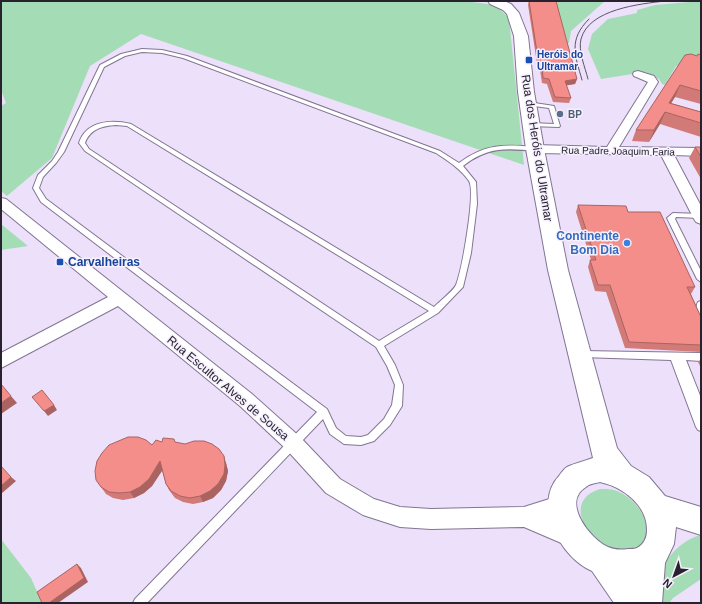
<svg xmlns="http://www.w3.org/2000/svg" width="702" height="604" viewBox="0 0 702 604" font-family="Helvetica,sans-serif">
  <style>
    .green { fill: #a4ddb5 }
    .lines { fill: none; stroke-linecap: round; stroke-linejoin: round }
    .lane-casing { stroke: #827592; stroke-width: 2 }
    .street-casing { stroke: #827592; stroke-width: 2 }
    .secondary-casing { stroke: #827592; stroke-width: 2 }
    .lane { fill: #fff; fill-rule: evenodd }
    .street { fill: #fff; fill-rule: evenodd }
    .secondary { fill: #fff; fill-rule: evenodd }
    .tram { stroke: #5c5565; stroke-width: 1 }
    .wall { fill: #d27a77 }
    .shaded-wall { fill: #ab6361 }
    .building { fill: #f48e8a; stroke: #ab6361 }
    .transit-dot { fill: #1a4fb4; stroke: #f6f0fe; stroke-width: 1.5 }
    .service-dot { fill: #5c6f8a; stroke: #f6f0fe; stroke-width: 1.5 }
    .shop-dot { fill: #3f7fe0; stroke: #f6f0fe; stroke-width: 1.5 }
    .labels { text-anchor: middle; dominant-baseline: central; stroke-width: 3; stroke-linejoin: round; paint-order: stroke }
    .far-transit-label { font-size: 10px; font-weight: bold; fill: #164399; stroke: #f6f0fe; text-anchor: start }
    .far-service-label { font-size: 10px; font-weight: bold; fill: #4e5e75; stroke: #f6f0fe; text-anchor: start }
    .far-street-label { font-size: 10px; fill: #27222e; stroke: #f6f0fe }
    .street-label { font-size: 12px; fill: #27222e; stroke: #f6f0fe }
    .shop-label { font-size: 12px; font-weight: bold; fill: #366cbe; stroke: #f6f0fe; text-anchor: end }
    .transit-label { font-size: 12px; font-weight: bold; fill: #164399; stroke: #f6f0fe; text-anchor: start }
  </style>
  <rect width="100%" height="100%" fill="#ece0fb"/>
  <!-- green -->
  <g class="green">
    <path d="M1,1h463l31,4 14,13 15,147 -383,-131 -51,32 -38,92 -45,38 -6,-5v-85l5,-3 -5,-13z"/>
    <path d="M554,1h51l-34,30 -2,12h-5z"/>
    <path d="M701,1v61l-25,4 -11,19 -3,-1 -3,-5 -14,-7 -44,7 -13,-30 4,-15 16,-15 29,-6v-3l18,-5z"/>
    <path d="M1,224l27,22 -27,4z"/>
    <path d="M600,489c8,0 15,0 21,4 17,8 37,36 18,53 -30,26 -89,-42 -39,-57z"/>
    <path d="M701,535v44l-28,19 -4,5h-8c0,-7 -1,-15 -1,-22 1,-21 21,-41 41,-46z"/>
    <path d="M1,539l30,39 11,25h-41z"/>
  </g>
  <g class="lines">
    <!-- lane casing -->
    <g class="lane-casing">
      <g id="lane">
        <path d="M142,49l20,1 25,6 253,95 19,12c25,-19 46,-19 76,-16l3,2 -3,2c-29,-3 -48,-4 -72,15l13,16 1,22 -6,49 -8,34 -25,26 -54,33 11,19 8,20 -1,21 -12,19 -16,16 -13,4 -17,-1 -14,-10 -7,-15 -176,184h-14l2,-4 182,-187 -276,-210 -8,-14 5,-13 14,-14 6,-9 42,-87 21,-11zM142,52l20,1 21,5 253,95c12,8 25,16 33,28 7,11 -7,89 -13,104 -3,6 -16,16 -22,22l-303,-183c-20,-5 -45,-3 -52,19l6,8 291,196 11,19 8,19 -3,20 -8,14 -16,16 -7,2 -15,-1 -10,-8 -9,-19 -281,-210 -7,-11 4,-11 13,-14 8,-11 40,-85 21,-11zM116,125l11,1 302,185 -50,30 -290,-192 -4,-6c5,-14 17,-17 31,-18z"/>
        <path d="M528,102l26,4 6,20 -1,1 -30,-1 -1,-1 3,-2 23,1 -5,-16 -23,-3 -1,-1z"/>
        <path d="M673,213l28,1 -1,4 -24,-1 -1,2 26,52v11l-4,-3 -30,-61z"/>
        <path d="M701,301v14l-3,-1c-2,-3 -2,-9 0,-12z"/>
        <path d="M582,351l119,2v8l-15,-1 15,38v33l-3,-1 -2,-3 -25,-67 -89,-3 -3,-1 -1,-2 1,-2z"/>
      </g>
    </g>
    <!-- street casing -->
    <g class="street-casing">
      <g id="street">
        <path d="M638,71l16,5 4,6 -39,65 82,1v8l-27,-1 27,51v18l-5,-2 -2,-3 -33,-64 -126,-2 -4,-1 -2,-3 2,-3 4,-1 72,2 41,-65 -14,-6 -1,-2 1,-2z"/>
        <path d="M1,198l5,1 246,195 48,43 40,42 34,20 26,8 31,2 93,-2 38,-12 7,3 3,7 -3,7 -16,6 28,11 3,8 -3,8 -8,3 -49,-21 -93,2 -31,-2 -37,-12 -37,-22 -40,-44 -46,-43 -122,-100 -117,62v-15l107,-56 -107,-88z"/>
      </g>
    </g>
    <!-- secondary casing -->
    <g class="secondary-casing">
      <path id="secondary" d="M488,1h16l7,3 8,9 9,23 6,56 10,57 24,121 49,178 14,18 18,11 16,19 36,11v28l-25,-8 -2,17 -9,19 -3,40h-48l-22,-32c-31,-13 -60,-66 -33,-95 2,-3 5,-7 8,-9 8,-4 18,-6 26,-9l-45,-188 -22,-121 -8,-57 -4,-56 -7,-22 -4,-4 -13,-6zM600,482c23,5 47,23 47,48 0,8 -3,14 -10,18 -2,1 -6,1 -9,1 -7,1 -13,1 -20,-2 -18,-8 -47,-45 -22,-60 3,-3 10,-4 14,-5z"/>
    </g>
    <!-- lane -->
    <use href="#lane" class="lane"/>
    <!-- street -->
    <use href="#street" class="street"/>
    <!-- secondary -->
    <use href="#secondary" class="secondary"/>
    <!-- tram -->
    <g class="tram">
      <path d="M588,79c-3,-12 -10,-28 -7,-40 8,-30 59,-35 84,-38"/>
      <path d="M582,80c-7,-25 -14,-40 7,-61"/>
    </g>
  </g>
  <!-- wall -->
  <g class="wall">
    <path d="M529,1l48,78 -2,5 -9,1 5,13 -2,5 -16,-1 -6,-18 -5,-1 -2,-13h-2l-10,-65z"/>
    <path d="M701,55v49l-26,-7 -4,6 30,9v25l-41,-13 -11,18 -17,-1 4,-11 61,-74z"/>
    <path d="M695,147h6v32l-12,-21z"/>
    <path d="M578,205l50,7 67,75 -4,7 10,23v35l-76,-4 -19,-56 -11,-1 -7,-24 2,-7h1l-15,-48z"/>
    <path d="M701,359v9l-3,-6z"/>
    <path d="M162,442h13l51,21 2,8 -2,10 -5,9 -8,8 -10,4 -10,2 -10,-2 -8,-4 -6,-8 -3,-6 -4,-14 -10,16 -8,7 -10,5 -11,2 -10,-2 -7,-4 -5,-7 51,-42z"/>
  </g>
  <!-- shaded-wall -->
  <g class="shaded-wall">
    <path d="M577,79l-2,5 -12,2 2,-5z"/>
    <path d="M680,85l-5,12 -10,16 -5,11 -11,18 5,-12 15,-27z"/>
    <path d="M11,396l6,7 -16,11v-11z"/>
    <path d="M54,405l3,5 -9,6 -4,-5z"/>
    <path d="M224,456l2,7 2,8 -2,10 -5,9 -8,8 -10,4 -3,-6z"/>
    <path d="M160,461l4,7 -12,18 -8,7 -10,5 -4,-6z"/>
    <path d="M11,477l5,4 -15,13v-8z"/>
    <path d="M77,564l4,4 7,14 -30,21h-9z"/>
  </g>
  <!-- building -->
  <g class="building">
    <path d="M529,1h27l21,78 -12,2 6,17 -16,-1 -6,-18 -6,-1 -1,-13h-3l-2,-13z"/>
    <path d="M691,54l6,2 1,-2 3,1v36l-21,-6 -11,18 32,9v11l-36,-11 -11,18h-18l49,-75z"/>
    <path d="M695,147h6v10z"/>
    <path d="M578,205l48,1 2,6h32l35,75h-8l14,30v28l-72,-3 -19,-57h-12l-8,-25h6z"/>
    <path d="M1,384l10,12 -10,7z"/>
    <path d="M42,390l12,15 -10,6 -12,-14z"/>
    <path d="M128,437h10l8,3 6,5 4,-5 6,2 1,-4 11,1 1,3 10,2 9,-3h10l8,3 7,5 5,7 1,9 -1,9 -6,10 -8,7 -10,5 -10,2 -10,-2 -9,-5 -5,-7 -6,-23 -11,18 -9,8 -10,5 -11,1 -10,-1 -8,-5 -5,-7 -1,-9 2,-10 5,-8 7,-8z"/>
    <path d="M1,466l10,11 -10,9z"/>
    <path d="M77,564l7,14 -35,25h-7l-5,-11z"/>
  </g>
  <!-- markers -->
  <g class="transit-dot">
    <rect x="525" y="56" width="8" height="8" rx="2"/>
    <rect x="56" y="258" width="8" height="8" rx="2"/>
  </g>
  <circle class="service-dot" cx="560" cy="114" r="4"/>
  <circle class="shop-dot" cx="627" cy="243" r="4"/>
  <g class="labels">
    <!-- far-transit labels -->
    <g class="far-transit-label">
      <text x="537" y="54">Heróis do<tspan x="537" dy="12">Ultramar</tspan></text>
    </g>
    <!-- far-service labels -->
    <g class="far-service-label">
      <text x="568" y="114">BP</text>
    </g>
    <!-- far-street labels -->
    <g class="far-street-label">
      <text transform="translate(618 151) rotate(1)">Rua Padre Joaquim Faria</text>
    </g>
    <!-- street labels -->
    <g class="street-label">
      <text transform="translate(537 148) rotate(81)">Rua dos Heróis do Ultramar</text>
      <text transform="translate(228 388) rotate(40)">Rua Escultor Alves de Sousa</text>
    </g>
    <!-- shop labels -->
    <g class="shop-label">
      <text x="619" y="236">Continente<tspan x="619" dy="14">Bom Dia</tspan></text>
    </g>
    <!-- transit labels -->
    <g class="transit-label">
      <text x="68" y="262">Carvalheiras</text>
    </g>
  </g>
  <!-- border -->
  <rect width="702" height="604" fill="none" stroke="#27222e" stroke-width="4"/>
  <!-- north arrow -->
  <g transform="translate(674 576) rotate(221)" stroke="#f6f0fe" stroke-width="3" paint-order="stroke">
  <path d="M0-3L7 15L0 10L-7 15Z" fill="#27222e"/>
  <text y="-6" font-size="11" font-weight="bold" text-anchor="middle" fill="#27222e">N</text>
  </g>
</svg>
